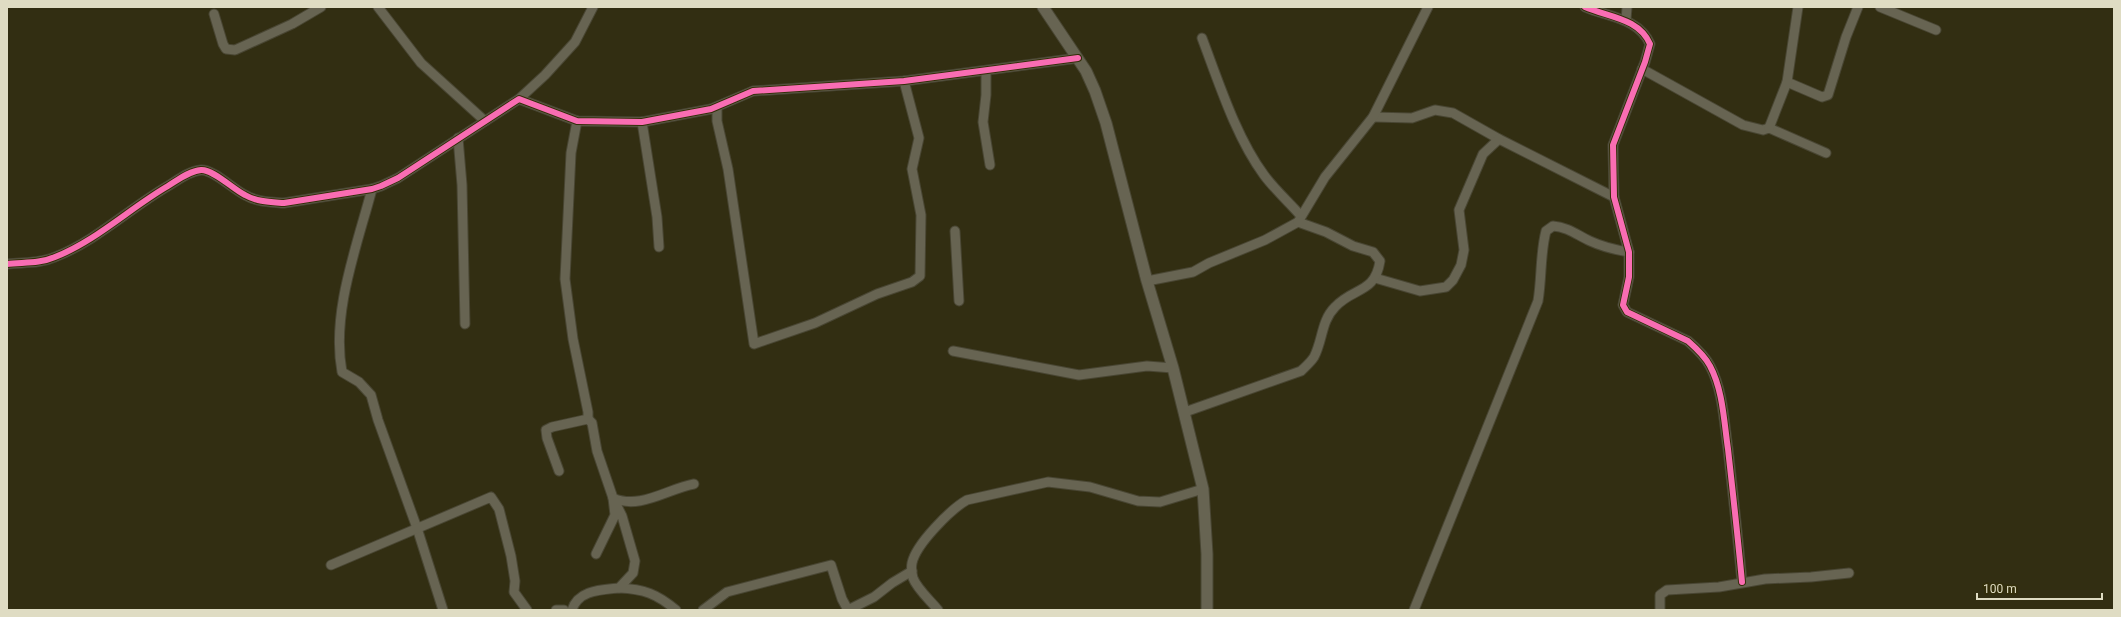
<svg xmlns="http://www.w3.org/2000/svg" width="2121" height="617" viewBox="0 0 2121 617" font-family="Roboto,sans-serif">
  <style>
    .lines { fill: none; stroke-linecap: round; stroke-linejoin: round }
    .minor-casing { stroke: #494633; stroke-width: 11 }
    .tertiary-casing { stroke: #494633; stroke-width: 13 }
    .minor { stroke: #676452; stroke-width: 9 }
    .tertiary { stroke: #676452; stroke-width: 11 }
    .cycleway-casing { stroke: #332e09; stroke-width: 8 }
    .cycleway { stroke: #f96db3; stroke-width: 6 }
  </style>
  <rect width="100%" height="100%" fill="#322e12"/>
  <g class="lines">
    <!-- minor casing -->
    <g class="minor-casing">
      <g id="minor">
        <path d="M378,7l43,56 64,58"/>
        <path d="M1585,7c23,10 54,11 65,37l-5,18 -32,83 1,52 15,55v25l-6,28 4,7 61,29c8,7 17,15 22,25 13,24 14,56 18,83 5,45 10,89 14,133"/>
        <path d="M1880,7l56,23"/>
        <path d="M214,14l9,30 3,5 9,1 57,-26 29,-17"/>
        <path d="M1626,20l1,-13"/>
        <path d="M1202,38c17,45 34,99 62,137 11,15 25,27 37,41"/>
        <path d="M1642,69l101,56 20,5 6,-2 57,25"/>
        <path d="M986,71v24l-3,27 7,43"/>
        <path d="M1787,82l35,15 6,-2 18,-58 12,-30"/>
        <path d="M519,99l26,-24 30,-33 18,-35"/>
        <path d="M717,107v14l11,48 26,175 61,-21 62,-29 35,-12 8,-6 1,-61 -9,-46 7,-31 -15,-57"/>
        <path d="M1373,117l39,1 23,-8 18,3 46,26 115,58"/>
        <path d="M642,122l15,95 2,30"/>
        <path d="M1769,128l18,-46 11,-75"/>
        <path d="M458,138l4,47 3,139"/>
        <path d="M372,189c-15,57 -41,124 -30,183l17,10 12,13 7,25 39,108 26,82"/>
        <path d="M955,231l4,70"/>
        <path d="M7,264c16,-2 32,0 48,-7 41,-16 75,-49 113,-71 10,-6 21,-15 33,-16 12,-1 33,20 44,25 12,7 26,7 39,8l88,-14 9,-3 17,-8 121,-79 58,22 65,1 69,-13 42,-18 151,-10 174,-23"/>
        <path d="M1375,278l45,13 26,-4 7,-7 8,-15 3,-15 -5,-40 24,-56 16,-15"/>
        <path d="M1147,281l46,-9 16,-9 56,-23 33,-18 27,-45 48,-60 55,-110"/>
        <path d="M953,351l126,24 68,-9 26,2"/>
        <path d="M1185,412l116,-41c4,-4 10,-9 13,-14 9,-17 7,-36 21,-50 18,-20 40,-13 45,-46l-7,-9 -20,-6 -27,-14 -28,-10"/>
        <path d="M588,419l4,4 5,28 16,47c27,12 54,-9 81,-14"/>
        <path d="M559,471l-12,-33 -1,-8 6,-3 36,-8v-7l-15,-73 -8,-60 6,-126 6,-32"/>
        <path d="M331,565l160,-68 8,12 12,47 4,25 -1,11 13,18"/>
        <path d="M619,588c25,1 38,6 57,22"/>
        <path d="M556,610h8"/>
        <path d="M572,610c6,-20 29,-20 47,-22l14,-15 2,-12 -13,-45 -9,-18 2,17 -19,39"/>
        <path d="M703,610l24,-18 104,-27 11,34 6,11 26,-13 18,-14 20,-12"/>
        <path d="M938,610c-7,-9 -21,-21 -25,-32 -1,-4 -2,-10 -1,-15 4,-19 39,-54 55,-63l81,-18 42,5 48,14 22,1 43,-13"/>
        <path d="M1414,610l124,-309c4,-24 2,-47 8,-70l7,-5c15,1 24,9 37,15 13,6 26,9 39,11"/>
        <path d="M1660,610v-15l7,-5 52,-3 46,-8 46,-2 38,-4"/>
      </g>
    </g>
    <!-- tertiary casing -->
    <g class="tertiary-casing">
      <path id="tertiary" d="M1043,7l43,64 9,20 11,32 41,158 26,87 30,121 4,65v56"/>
    </g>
    <!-- minor -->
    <use href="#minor" class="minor"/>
    <!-- tertiary -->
    <use href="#tertiary" class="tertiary"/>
    <!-- cycleway casing -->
    <g class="cycleway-casing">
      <g id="cycleway">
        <path d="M1585,7c23,10 54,11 65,37l-5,18 -32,83 1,52 15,55v25l-6,28 4,7 61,29c8,7 17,15 22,25 13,24 14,56 18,83 5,45 10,89 14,133"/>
        <path d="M7,264c16,-2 32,0 48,-7 41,-16 75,-49 113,-71 10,-6 21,-15 33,-16 12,-1 33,20 44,25 12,7 26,7 39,8l88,-14 9,-3 17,-8 121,-79 58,22 65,1 69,-13 42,-18 151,-10 174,-23"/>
      </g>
    </g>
    <!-- cycleway -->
    <use href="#cycleway" class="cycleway"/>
  </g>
  <!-- border -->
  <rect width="2121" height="617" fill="none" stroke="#dfdcc3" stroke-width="16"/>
  <!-- scale -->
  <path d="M1977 593v6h125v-6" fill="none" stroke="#dfdcc3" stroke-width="2"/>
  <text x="1983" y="593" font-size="12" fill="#dfdcc3" stroke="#332e09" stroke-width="3" paint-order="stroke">100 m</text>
</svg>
